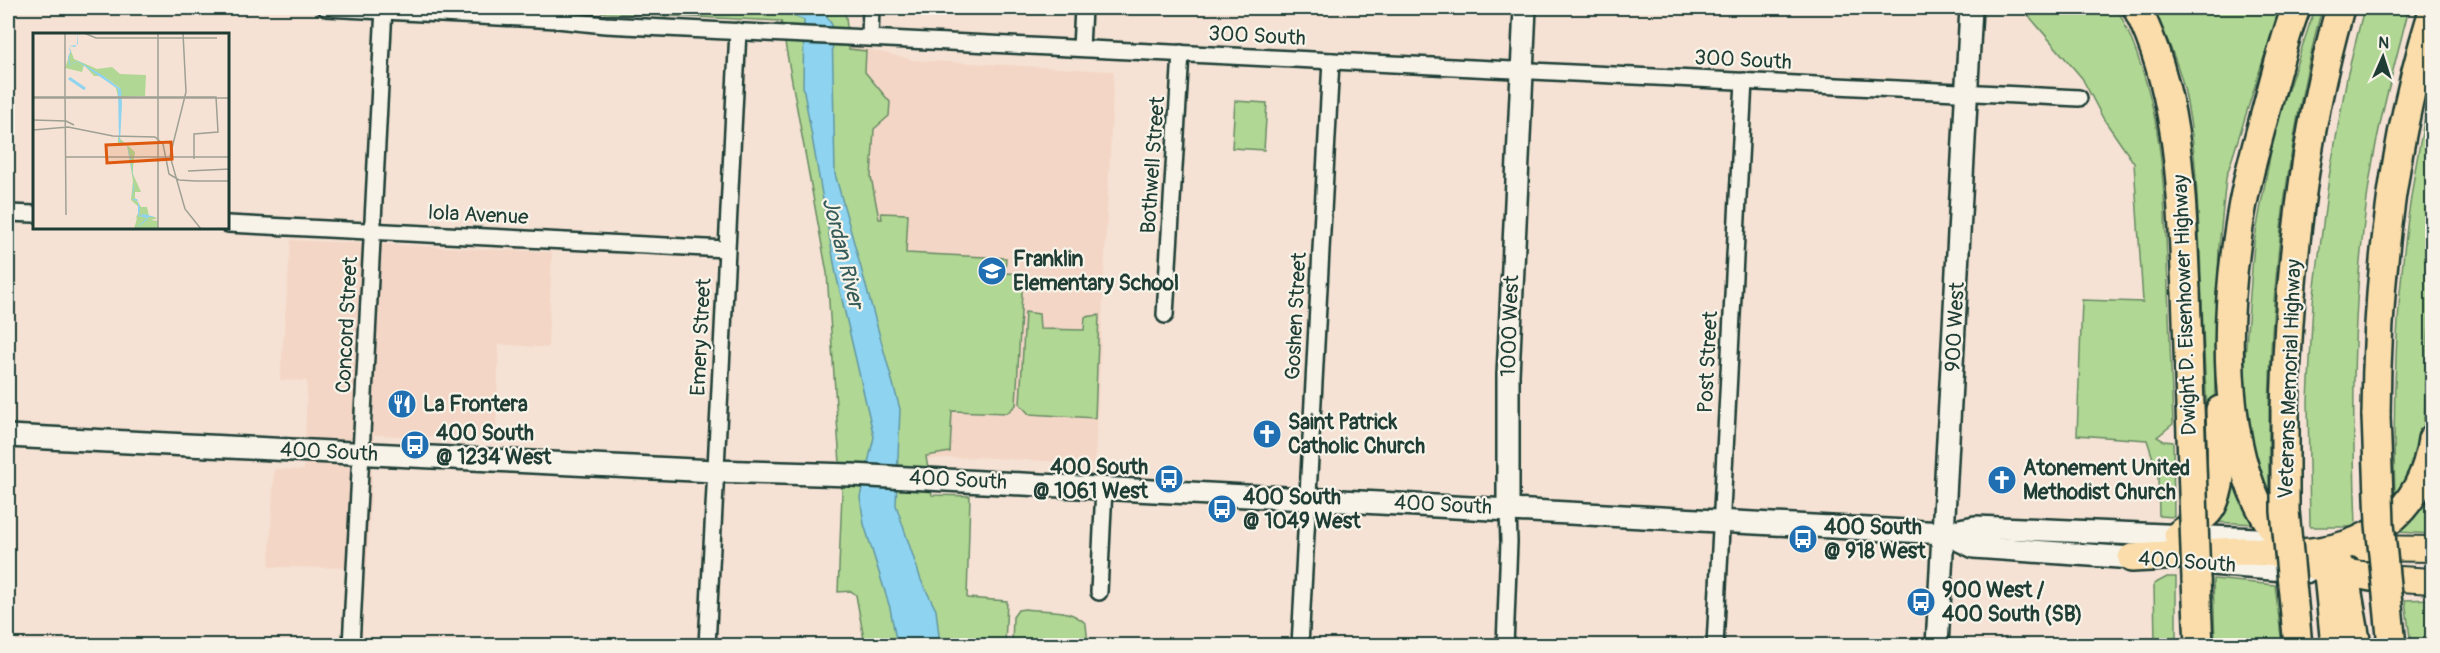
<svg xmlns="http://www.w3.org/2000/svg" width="2440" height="653" viewBox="0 0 2440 653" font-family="Pangolin,sans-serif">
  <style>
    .built { fill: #f4d6c6 }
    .green { fill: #b0d793; stroke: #688a64; stroke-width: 1.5 }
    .water { fill: #8ed3ef; stroke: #6297a4; stroke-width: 1.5 }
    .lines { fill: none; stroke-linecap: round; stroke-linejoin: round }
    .street-casing { stroke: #1f3d34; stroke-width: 20 }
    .secondary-casing { stroke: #1f3d34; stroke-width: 26 }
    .primary-casing { stroke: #1f3d34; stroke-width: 28 }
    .highway-casing { stroke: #1f3d34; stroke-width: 32 }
    .street { stroke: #f7f3e8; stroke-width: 15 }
    .secondary { stroke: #f7f3e8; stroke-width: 21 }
    .primary { stroke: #faddab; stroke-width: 24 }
    .highway { stroke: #faddab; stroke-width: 27 }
    .highway-bridge-casing { stroke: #1f3d34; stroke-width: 32; stroke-linecap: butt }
    .highway-bridge { stroke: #faddab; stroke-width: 27 }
    .labels { text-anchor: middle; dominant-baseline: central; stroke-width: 4.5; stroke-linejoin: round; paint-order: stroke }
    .street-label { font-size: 21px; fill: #1f3d34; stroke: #f7f3e8 }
    .poi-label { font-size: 21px; font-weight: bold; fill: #1f3d34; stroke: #f7f3e8; text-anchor: start }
    .water-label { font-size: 22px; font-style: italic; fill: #355b59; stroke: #f7f3e8 }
    .inset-river { fill: none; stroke: #8ed3ef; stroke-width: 3 }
    .inset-road { fill: none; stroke: #9fa094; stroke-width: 1.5 }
    .view { fill: #de580e; fill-opacity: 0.15; stroke: #de580e; stroke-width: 3 }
    .inset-edge { fill: none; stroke: #1f3d34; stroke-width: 3 }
  </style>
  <rect width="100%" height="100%" fill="#f5e2d4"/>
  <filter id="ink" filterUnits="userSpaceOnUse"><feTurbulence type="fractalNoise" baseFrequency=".0167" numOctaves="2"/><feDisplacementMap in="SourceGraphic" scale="12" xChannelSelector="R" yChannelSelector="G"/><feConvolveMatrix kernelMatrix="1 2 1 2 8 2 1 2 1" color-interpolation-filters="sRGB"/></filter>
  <g filter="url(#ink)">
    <!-- built -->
    <g class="built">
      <path d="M849,45l65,15 200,11 -19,393 -120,-7 -48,2 -23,-70 -55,-320z"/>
      <path d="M291,240l261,12 -4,96 -49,-4 -3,95 -122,-4 -7,133 -98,-1 5,-98 30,1 3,-89 -27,-1z"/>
    </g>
    <!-- green -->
    <g class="green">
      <path d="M584,8h258l4,9 3,32 17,2 -1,21 25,30 -1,14 -15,13 -3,48 8,42h3l-1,-6 27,1 -2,39 100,5 -1,15 18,1 -7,131 -9,8 -55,-2 -2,41 -24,4 6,39 38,1 -3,102 40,3 -2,44h-140l-9,-50 -5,-4 -13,1 4,-99 -15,-220 -46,-252 -175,-8z"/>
      <path d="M2022,8h95c44,88 46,156 50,252 2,54 4,109 6,164l-16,13 7,4 9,1 1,75 -15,-1 -1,-42 -11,-34 -70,-5 5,-135 61,2 -9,-139 -31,-45 -21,-40z"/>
      <path d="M2153,8h132l-20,46 -39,124 -7,69 -7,232c-7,-76 -9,-152 -12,-228 -3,-54 -4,-109 -16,-163 -7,-28 -19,-54 -31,-80z"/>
      <path d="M2315,8h7c-42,161 -56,320 -53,487l-19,-37 -7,-32 2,-68 9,-115 21,-114z"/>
      <path d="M2364,8h45c-16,63 -34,126 -42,191 -15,109 -15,219 -11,328h-46l-2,-126 5,-99 16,-125 18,-100z"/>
      <path d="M2432,86v176l-9,178 -3,14 -25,46c-4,-139 5,-279 37,-414z"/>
      <path d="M1235,101l32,2 -3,47 -32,-2z"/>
      <path d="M1025,312l14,2 1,15 44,1 1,-13 14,-2 -4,103 -66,-4 -9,-10z"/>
      <path d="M2226,444l32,80 -47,-2z"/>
      <path d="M2428,477c0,20 4,38 4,57l-33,-2 -1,-12z"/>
      <path d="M2167,577h9v68h-21l-1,-61z"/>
      <path d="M2213,579l62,6 7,60h-67z"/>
      <path d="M2432,599v46h-21l-6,-45z"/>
      <path d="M1025,609c21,3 45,-2 61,15l2,21h-76l1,-28 5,-7z"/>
    </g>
    <!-- water -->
    <path class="water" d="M773,8h49l10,17 3,149 65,235 -4,96 25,75 15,30 4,35h-43l-7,-37 -26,-84 -4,-27 14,-60 -38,-163 -33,-188 1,-66z"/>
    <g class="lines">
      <!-- street casing -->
      <g class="street-casing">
        <g id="street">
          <path d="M326,8l231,12 48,5 1474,73"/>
          <path d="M870,37l1,-29"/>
          <path d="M1081,48l2,-40"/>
          <path d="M8,213l26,1"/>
          <path d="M228,224l498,25"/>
          <path d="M1165,315l16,-262"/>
          <path d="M1099,592l5,-104"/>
          <path d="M351,646l33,-638"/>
          <path d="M707,646l31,-615"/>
          <path d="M1300,646l31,-585"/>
          <path d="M1505,646l4,-104 -1,-33"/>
          <path d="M1715,646l29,-565"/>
        </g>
      </g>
      <!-- secondary casing -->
      <g class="secondary-casing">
        <g id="secondary">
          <path d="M8,436l706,35 138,4 1092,58 31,-6 282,12"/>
          <path d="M1508,509v-134l17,-367"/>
          <path d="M1944,533l30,14 173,12"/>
          <path d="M2199,563l107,9"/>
          <path d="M1937,646l34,-638"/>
        </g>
      </g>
      <!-- primary casing -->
      <g class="primary-casing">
        <g id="primary">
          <path d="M2363,548l69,1"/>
          <path d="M2368,577l64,4"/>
        </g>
      </g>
      <!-- highway casing -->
      <g class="highway-casing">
        <g id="highway">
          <path d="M2137,8c44,88 44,186 49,283"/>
          <path d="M2296,8c-11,29 -19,60 -27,91 -11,42 -24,85 -30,128 -15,95 -24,272 66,333 19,13 45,13 66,17"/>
          <path d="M2285,409c4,-136 18,-271 55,-401"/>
          <path d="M2376,416c1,-136 16,-273 56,-402"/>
          <path d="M2178,535c10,-7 22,-14 30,-23 19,-22 12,-74 12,-102"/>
          <path d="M2132,558c37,-2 73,-6 110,-7 18,0 36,3 54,2 72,-2 127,-41 136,-114"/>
          <path d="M2336,560l9,16 12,70"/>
          <path d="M2332,562l-4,12 7,72"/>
          <path d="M2196,579l3,67"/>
        </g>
      </g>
      <!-- street -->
      <use href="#street" class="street"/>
      <!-- secondary -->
      <use href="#secondary" class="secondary"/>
      <!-- primary -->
      <use href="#primary" class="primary"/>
      <!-- highway -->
      <use href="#highway" class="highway"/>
      <!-- highway-bridge casing -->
      <g class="highway-bridge-casing">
        <g id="highway-bridge">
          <path d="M2186,291l10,288"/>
          <path d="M2285,409v102l13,135"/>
          <path d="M2376,416l4,108 12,122"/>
        </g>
      </g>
      <!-- highway-bridge -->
      <use href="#highway-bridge" class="highway-bridge"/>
    </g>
  </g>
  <!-- icons -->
  <defs>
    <g id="school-disc" transform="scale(1.5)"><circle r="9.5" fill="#1f6fb2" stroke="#f7f3e8"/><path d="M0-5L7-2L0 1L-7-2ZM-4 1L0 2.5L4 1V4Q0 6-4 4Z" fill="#fff"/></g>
    <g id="restaurant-disc" transform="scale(1.5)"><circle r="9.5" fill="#1f6fb2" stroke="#f7f3e8"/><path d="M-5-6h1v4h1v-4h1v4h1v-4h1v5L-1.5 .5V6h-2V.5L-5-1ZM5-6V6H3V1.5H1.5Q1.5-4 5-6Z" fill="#fff"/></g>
    <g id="church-disc" transform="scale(1.5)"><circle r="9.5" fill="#1f6fb2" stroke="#f7f3e8"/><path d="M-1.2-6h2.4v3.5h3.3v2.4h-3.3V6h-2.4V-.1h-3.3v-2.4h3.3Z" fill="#fff"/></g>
    <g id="bus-disc" transform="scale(1.5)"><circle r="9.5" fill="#1f6fb2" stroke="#f7f3e8"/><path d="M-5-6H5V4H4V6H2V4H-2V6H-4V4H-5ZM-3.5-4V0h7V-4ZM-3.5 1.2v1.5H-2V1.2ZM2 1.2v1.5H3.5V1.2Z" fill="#fff"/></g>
  </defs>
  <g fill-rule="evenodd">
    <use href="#school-disc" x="992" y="271"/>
    <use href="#restaurant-disc" x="402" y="404"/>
    <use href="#church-disc" x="1267" y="434"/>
    <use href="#bus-disc" x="415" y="445"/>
    <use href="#bus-disc" x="1169" y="479"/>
    <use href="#church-disc" x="2002" y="480"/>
    <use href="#bus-disc" x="1222" y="509"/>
    <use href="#bus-disc" x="1803" y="539"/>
    <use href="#bus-disc" x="1921" y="602"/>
  </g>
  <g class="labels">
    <!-- street labels -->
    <g class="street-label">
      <text transform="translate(1257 36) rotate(3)">300 South</text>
      <text transform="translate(1743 60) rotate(3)">300 South</text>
      <text transform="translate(1153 165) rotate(-86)">Bothwell Street</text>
      <text transform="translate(478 215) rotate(3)">Iola Avenue</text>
      <text transform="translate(2185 305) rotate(-92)">Dwight D. Eisenhower Highway</text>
      <text transform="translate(1296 316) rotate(-87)">Goshen Street</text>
      <text transform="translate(347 325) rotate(-87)">Concord Street</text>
      <text transform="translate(1510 326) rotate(-88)">1000 West</text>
      <text transform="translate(1955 327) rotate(-87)">900 West</text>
      <text transform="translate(701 337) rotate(-87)">Emery Street</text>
      <text transform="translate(1708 362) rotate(-87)">Post Street</text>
      <text transform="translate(2290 379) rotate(-88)">Veterans Memorial Highway</text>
      <text transform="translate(329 452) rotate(3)">400 South</text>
      <text transform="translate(958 480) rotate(3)">400 South</text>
      <text transform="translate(1443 505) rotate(3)">400 South</text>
      <text transform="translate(2187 562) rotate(4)">400 South</text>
    </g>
    <!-- poi labels -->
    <g class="poi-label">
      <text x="1013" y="259">Franklin<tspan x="1013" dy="24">Elementary School</tspan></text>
      <text x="423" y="404">La Frontera</text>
      <text x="1288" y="422">Saint Patrick<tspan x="1288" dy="24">Catholic Church</tspan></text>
      <text x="436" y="433">400 South<tspan x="436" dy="24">@ 1234 West</tspan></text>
      <text x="1148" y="467" text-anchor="end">400 South<tspan x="1148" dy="24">@ 1061 West</tspan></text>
      <text x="2023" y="468">Atonement United<tspan x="2023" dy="24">Methodist Church</tspan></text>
      <text x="1243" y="497">400 South<tspan x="1243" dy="24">@ 1049 West</tspan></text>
      <text x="1824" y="527">400 South<tspan x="1824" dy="24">@ 918 West</tspan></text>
      <text x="1942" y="590">900 West /<tspan x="1942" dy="24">400 South (SB)</tspan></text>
    </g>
    <!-- water labels -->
    <g class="water-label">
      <text transform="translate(843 253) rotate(76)">Jordan River</text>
    </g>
  </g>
  <!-- overview -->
  <g transform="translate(33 33)">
    <rect width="196" height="196" fill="#f5e2d4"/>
    <path d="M38,18l3,8 23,10 15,-2 8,7 26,1 -1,21 -25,1v-9l-18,-13 -3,-1 3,1 16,14 1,2v6h-1l-2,-9 -14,-12h-8l-10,-11 -2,7 -17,-4zM85,104l17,15 -2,16 8,-1 -8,1v6l8,18h-6v6l6,9h6l2,9 9,2 -7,2 7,1v8h-24l3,-11 -11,1 10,-1 4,-10 -9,-8 2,-19 -6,-36 -9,-1z" fill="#b0d793"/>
    <path d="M45,0v11l-3,3 -6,-1 2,5 -2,6 1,8 8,-4 24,14 19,14 1,15 -2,38 7,2 4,16 3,21v8l-2,9 1,1h4l1,2 2,7 -1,8 5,-2 11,3h-7l-1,3 -12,9 12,-11 -9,-2v-15l-5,-1 -1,-2 2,-17 -7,-36 -8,-3 -1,-53 -41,-28 -8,4 -1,-8 2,-5 -1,-6 8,-1z" fill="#8ed3ef"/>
    <path class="inset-river" d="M36,45l16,11"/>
    <path class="inset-road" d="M32,0v62M51,0l12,5h121M125,0v196M150,0l3,59 -16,64 15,53 16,20M196,0v196M32,58l1,124M0,64h183l2,35 -24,2v25M0,65h197M0,87l33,1 8,4M0,97l35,-3 45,9 42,1 8,7 6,30 10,6 17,1M33,124h139M169,124h28M155,138l42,-2M163,148h34"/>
    <path class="view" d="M138,109l1,17 -65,4 -1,-18z"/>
    <rect width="196" height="196" class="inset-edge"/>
  </g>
  <!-- margin -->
  <rect width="2440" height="653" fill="none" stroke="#f7f3e8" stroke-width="30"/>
  <rect x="15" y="15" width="2410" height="623" fill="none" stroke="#1f3d34" stroke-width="2" filter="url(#ink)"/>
  <!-- north arrow -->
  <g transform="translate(2383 57) rotate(3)" stroke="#f7f3e8" stroke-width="4.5" paint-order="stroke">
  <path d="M0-4.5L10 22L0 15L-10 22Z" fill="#1f3d34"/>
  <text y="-9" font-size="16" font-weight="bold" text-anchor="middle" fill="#1f3d34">N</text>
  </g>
</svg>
